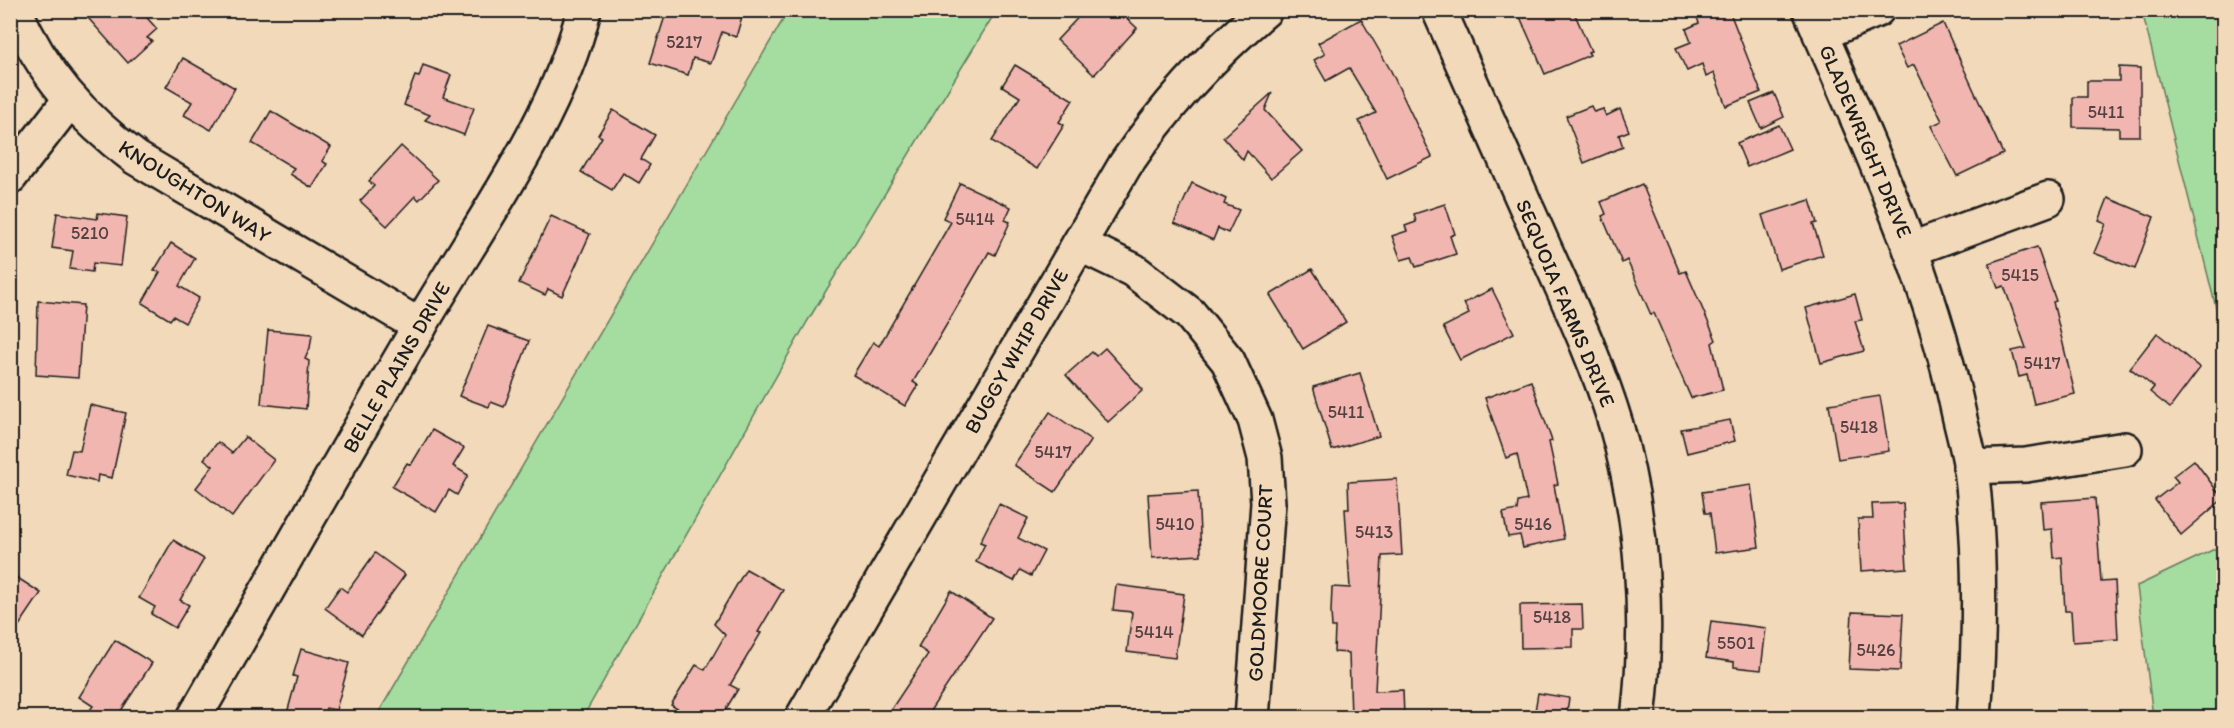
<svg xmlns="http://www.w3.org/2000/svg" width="2234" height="728" viewBox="0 0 2234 728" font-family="Itim,sans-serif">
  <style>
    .green { fill: #a5dca0; stroke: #607c5e; stroke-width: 1.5 }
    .building { fill: #f2b6b0; stroke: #1c1c1c; stroke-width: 1.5 }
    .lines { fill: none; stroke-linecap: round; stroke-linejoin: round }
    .minor-casing { stroke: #1c1c1c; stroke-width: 38 }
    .minor { stroke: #f2d9b9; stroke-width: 33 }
    .labels { text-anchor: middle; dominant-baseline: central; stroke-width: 6; stroke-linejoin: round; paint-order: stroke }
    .number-label { font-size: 18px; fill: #524241 }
    .street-label { font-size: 21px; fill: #1c1c1c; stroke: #f2d9b9 }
  </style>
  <rect width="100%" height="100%" fill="#f2d9b9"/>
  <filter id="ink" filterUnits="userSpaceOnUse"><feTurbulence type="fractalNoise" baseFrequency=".0167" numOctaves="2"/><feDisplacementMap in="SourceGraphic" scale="12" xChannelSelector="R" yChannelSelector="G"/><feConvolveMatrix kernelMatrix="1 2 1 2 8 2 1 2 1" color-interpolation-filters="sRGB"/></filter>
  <g filter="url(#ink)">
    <!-- green -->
    <g class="green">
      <path d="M788,11h208l-189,311 -224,395h-207z"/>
      <path d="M2142,11h81v325z"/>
      <path d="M2223,545v172h-70l-16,-131z"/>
    </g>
    <!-- building -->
    <g class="building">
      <path d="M81,10h59l17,19 -10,9 5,3 -24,22z"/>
      <path d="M667,10h77l-8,27 -14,-5 -11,31 -18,-5 -5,17 -38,-12z"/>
      <path d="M1085,10h33l19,18 -43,47 -37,-35z"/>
      <path d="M1517,10h56l18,41 -3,1 2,3 -45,19z"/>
      <path d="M1694,10h35l32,82 -35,14 -12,-33 -8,4 -4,-13 -15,7 -11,-23 15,-6 -5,-13 13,-6z"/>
      <path d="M1361,19l30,52 41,86 -45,22 -28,-58 17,-8 -27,-45 -23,13 -12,-21 11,-6 -7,-11z"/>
      <path d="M1943,23l60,131 -46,22 -26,-50 11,-5 -28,-56 -7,3 -11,-22z"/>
      <path d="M183,58l52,30 -24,42 -27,-15 8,-13 -26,-15z"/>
      <path d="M423,65l28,10 -8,22 31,11 -10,27 -39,-15 5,-5 -26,-10 11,-29 4,1z"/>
      <path d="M1015,65l58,35 -14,22 5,3 -27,44 -45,-28 28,-44 -18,-11z"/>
      <path d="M2119,67l21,1v68h-21v-8l-46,-1v-30h14v-16h32z"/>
      <path d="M1272,93l-7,17 37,41 -31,27 -24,-27 -4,9 -20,-23z"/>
      <path d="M1774,93l10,24 -23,11 -11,-25z"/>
      <path d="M1591,106l3,6 9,-3 3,7 14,-7 9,22 -10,4 4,12 -39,16 -18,-47z"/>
      <path d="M613,110l42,25 -14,24 9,6 -11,18 -16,-10 -11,17 -31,-18 21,-35 -4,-2z"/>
      <path d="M271,111l60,36 -9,14 5,3 -15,24 -22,-14 4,-6 -42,-25z"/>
      <path d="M1779,125l11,24 -43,18 -10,-24z"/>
      <path d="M401,146l37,34 -19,20 -4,-4 -28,30 -27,-25 14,-15 -5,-5z"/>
      <path d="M960,183l51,24 -6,13 5,2 -15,33 -6,-3 -76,130 5,3 -13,21 -52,-31 20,-33 6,4 72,-124 -8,-4z"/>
      <path d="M1192,183l34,16 -2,5 15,6 -11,23 -10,-5 -5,12 -39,-17z"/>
      <path d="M1642,184l38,89 6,-2 30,69 -4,3 11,47 -32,8 -37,-85 -3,2 -24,-55 -5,3 -20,-47 4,-2 -5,-12z"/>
      <path d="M2108,198l46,19 -19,52 -41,-16 12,-29 -7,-3z"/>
      <path d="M1810,200l7,23 -4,1 10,31 -44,14 -17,-54z"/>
      <path d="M1445,204l10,30 -5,2 6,18 -40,13 -4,-10 -11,3 -9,-24 15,-5 -2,-5 11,-4 -2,-8z"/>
      <path d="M57,213l40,6 1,-6 29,4 -6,49 -28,-3 -1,9 -22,-3 3,-18 -21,-3z"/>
      <path d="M551,216l39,18 -28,62 -14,-7 -3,6 -26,-12z"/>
      <path d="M171,243l24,15 -16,28 20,12 -14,25 -12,-7 -3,4 -28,-17 18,-31 -6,-1z"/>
      <path d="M2037,247l19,54 -3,1 22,92 -41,10 -7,-29 -8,2 -7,-26 14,-3 -22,-62 -6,2 -9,-25z"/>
      <path d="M1312,269l34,53 -43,27 -33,-54z"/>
      <path d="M1492,289l22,44 -54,27 -17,-33 26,-13 -5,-11z"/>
      <path d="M1855,294l7,26 -7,1 9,30 -43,12 -15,-55z"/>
      <path d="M38,301l45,4 -5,73 -42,-3z"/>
      <path d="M488,326l41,15 -25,66 -13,-5 -2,5 -30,-11z"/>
      <path d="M268,330l44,4 -2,14 -5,11 4,2 -3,48 -45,-5z"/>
      <path d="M2157,333l43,35 -30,40 -20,-16 4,-5 -24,-19z"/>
      <path d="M1105,348l38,42 -35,32 -42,-47 26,-23 4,4z"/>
      <path d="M1360,373l19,63 -47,14 -19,-63z"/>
      <path d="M1531,381l21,60 -3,1 9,42 -4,1 10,54 -41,9 -3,-13 -12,2 -5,-24 14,-3 1,-8 9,-2 -10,-46 -11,4 -21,-60z"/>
      <path d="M1880,396l9,55 -51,8 -9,-55z"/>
      <path d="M90,405l36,8 -14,65 -14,-3 -1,7 -31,-7 6,-25 8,1z"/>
      <path d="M1050,412l41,28 -36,52 -41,-27z"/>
      <path d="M1730,420l5,21 -48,12 -6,-24z"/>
      <path d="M432,430l32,18 -11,18 15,9 -11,20 -8,-5 -13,22 -44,-25 15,-24 4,2z"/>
      <path d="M245,437l29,23 -42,57 -36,-29 17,-22 -9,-7 14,-17 14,11z"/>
      <path d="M2194,460l29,39 -42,36 -26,-35 23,-18 -5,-6z"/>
      <path d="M1397,479l5,76 -20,1 -7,135 28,-1 1,27h-53l-2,-64 -15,-1 1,-25h-3l-1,-15 1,-25 18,1 -5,-79h4l-1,-27z"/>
      <path d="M1751,485l8,62 -44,6 -5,-40h-5l-3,-21z"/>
      <path d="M1198,491l3,64 -49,3 -4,-64z"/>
      <path d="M2095,498l6,84 14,-1 3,58 -45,3 -2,-31h-6l-3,-54 -8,1 -2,-29 -9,1 -2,-28z"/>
      <path d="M1903,503l4,65 -46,3 -3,-52h15l-1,-15z"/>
      <path d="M999,504l29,14 -10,20 26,13 -13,25 -11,-6 -6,11 -38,-19 9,-18 -5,-2z"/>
      <path d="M173,540l31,19 -24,41 9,5 -14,23 -24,-14 4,-7 -16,-9z"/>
      <path d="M375,553l30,22 -43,60 -37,-27 15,-21 7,5z"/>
      <path d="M746,569l37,21 -25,42 3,1 -31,52 8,4 -14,23 -3,-1 -4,6h-42l4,-7 -8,-5 25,-40 9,5 20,-35 -11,-11z"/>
      <path d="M10,573l31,20 -31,46z"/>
      <path d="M1116,585l68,9 -9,64 -48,-6 5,-40 -19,-2z"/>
      <path d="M951,591l41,27 -66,99h-40l42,-63 -10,-7z"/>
      <path d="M1582,604l1,25h-10v18l-52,1 -1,-43z"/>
      <path d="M1852,612l51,2 -3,57 -51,-2z"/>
      <path d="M1711,621l55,7 -5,42 -27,-3v-5l-28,-4z"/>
      <path d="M115,640l37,23 -35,54h-32l8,-11 -14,-9z"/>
      <path d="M301,649l48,14 -13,47 -10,-2 -3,9h-37l11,-40 -4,-1z"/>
      <path d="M1538,693l31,5 -3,19h-32z"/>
    </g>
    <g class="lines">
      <!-- minor casing -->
      <g class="minor-casing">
        <g id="minor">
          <path d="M15,10c27,63 67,108 121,148l284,168"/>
          <path d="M1439,10c35,79 70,158 105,237 26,58 54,117 72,178 27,94 34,196 22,293"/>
          <path d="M1810,10c57,131 118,260 148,400 4,19 10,39 13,58 10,80 9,169 3,250"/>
          <path d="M1820,34l57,-24"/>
          <path d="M10,177l59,-76"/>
          <path d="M1079,244l54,26 57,44 38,47 27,59 10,38 3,45 -16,215"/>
          <path d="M1912,249l136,-50"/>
          <path d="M1970,467l56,-2 99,-16"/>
          <path d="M194,718c76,-132 150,-264 227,-394 56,-96 137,-206 163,-314"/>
          <path d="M802,718l323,-553c40,-59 86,-109 140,-155"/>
        </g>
      </g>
      <!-- minor -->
      <use href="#minor" class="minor"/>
    </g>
  </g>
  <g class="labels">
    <!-- number labels -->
    <g class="number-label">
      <text x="684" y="42">5217</text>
      <text x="2106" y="112">5411</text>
      <text x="975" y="219">5414</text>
      <text x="90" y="233">5210</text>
      <text x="2020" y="275">5415</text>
      <text x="2042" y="363">5417</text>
      <text x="1346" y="412">5411</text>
      <text x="1859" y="427">5418</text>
      <text x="1053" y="452">5417</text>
      <text x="1175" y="524">5410</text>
      <text x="1533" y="524">5416</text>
      <text x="1374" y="532">5413</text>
      <text x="1552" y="617">5418</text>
      <text x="1154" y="632">5414</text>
      <text x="1736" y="643">5501</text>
      <text x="1876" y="650">5426</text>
    </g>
    <!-- street labels -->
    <g class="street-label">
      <text transform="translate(1866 141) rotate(67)">GLADEWRIGHT DRIVE</text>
      <text transform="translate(195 191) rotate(32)">KNOUGHTON WAY</text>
      <text transform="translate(1566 303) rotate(67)">SEQUOIA FARMS DRIVE</text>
      <text transform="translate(1016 351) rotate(-60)">BUGGY WHIP DRIVE</text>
      <text transform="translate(396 367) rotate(-60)">BELLE PLAINS DRIVE</text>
      <text transform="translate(1260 583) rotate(-87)">GOLDMOORE COURT</text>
    </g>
  </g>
  <!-- margin -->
  <rect width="2234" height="728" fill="none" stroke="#f2d9b9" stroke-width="36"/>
  <rect x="18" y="18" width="2198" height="692" fill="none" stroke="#1c1c1c" stroke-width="2" filter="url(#ink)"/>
</svg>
